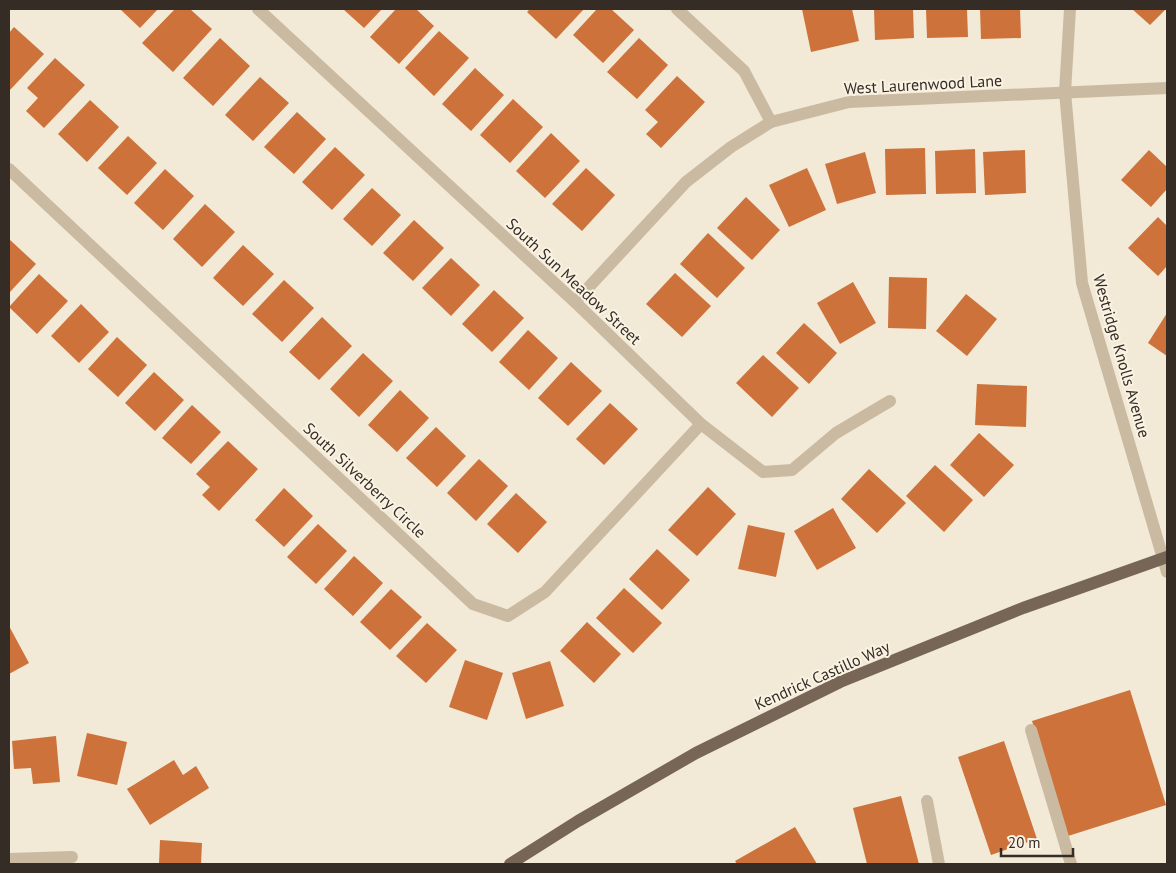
<svg xmlns="http://www.w3.org/2000/svg" width="1176" height="873" viewBox="0 0 1176 873" font-family="'PT Sans',sans-serif">
  <style>
    .building { fill: #cc723a }
    .lines { fill: none; stroke-linecap: round; stroke-linejoin: round }
    .minor { stroke: #cabaa2; stroke-width: 12 }
    .major { stroke: #776555; stroke-width: 12 }
    .labels { text-anchor: middle; dominant-baseline: central; stroke-width: 4; stroke-linejoin: round; paint-order: stroke }
    .street-label { font-size: 16px; fill: #342c25; stroke: #faf2e2 }
  </style>
  <rect width="100%" height="100%" fill="#f2e9d6"/>
  <!-- building -->
  <g class="building">
    <path d="M120,9h38l-18,19z"/>
    <path d="M175,9h15l22,20 -39,43 -31,-29z"/>
    <path d="M343,9h39l-18,19z"/>
    <path d="M396,9h20l18,17 -35,38 -29,-27z"/>
    <path d="M530,9h54l-28,30 -29,-27z"/>
    <path d="M597,9h14l23,21 -31,33 -30,-28z"/>
    <path d="M802,9h50l7,32 -48,11z"/>
    <path d="M874,9h39l1,29 -39,2z"/>
    <path d="M926,9h41l1,28 -41,1z"/>
    <path d="M980,9h40l1,29 -40,1z"/>
    <path d="M1132,9h34l-16,16z"/>
    <path d="M14,27l30,27 -35,37v-58z"/>
    <path d="M439,31l30,27 -35,38 -29,-28z"/>
    <path d="M220,38l30,28 -37,40 -30,-28z"/>
    <path d="M639,38l29,27 -31,34 -30,-27z"/>
    <path d="M55,58l30,27 -41,43 -18,-17 12,-13 -11,-10z"/>
    <path d="M475,68l29,27 -33,36 -29,-27z"/>
    <path d="M677,76l28,26 -44,46 -15,-14 12,-12 -13,-12z"/>
    <path d="M260,77l29,26 -36,38 -28,-26z"/>
    <path d="M513,99l30,28 -33,36 -30,-28z"/>
    <path d="M90,100l29,27 -32,35 -29,-28z"/>
    <path d="M297,112l29,27 -32,35 -30,-27z"/>
    <path d="M551,133l29,28 -35,37 -29,-27z"/>
    <path d="M128,136l29,27 -30,32 -29,-27z"/>
    <path d="M335,147l30,28 -33,35 -30,-28z"/>
    <path d="M925,148l1,46 -40,1 -1,-46z"/>
    <path d="M975,149l1,44 -40,1 -1,-43z"/>
    <path d="M1025,150l1,43 -41,2 -2,-43z"/>
    <path d="M1149,150l18,17v22l-16,18 -30,-27z"/>
    <path d="M865,152l11,41 -39,11 -12,-40z"/>
    <path d="M586,168l29,27 -33,36 -30,-27z"/>
    <path d="M807,168l19,42 -37,17 -20,-42z"/>
    <path d="M165,169l29,27 -31,34 -29,-27z"/>
    <path d="M372,188l29,27 -29,31 -29,-27z"/>
    <path d="M746,197l34,33 -28,30 -35,-32z"/>
    <path d="M205,204l30,28 -33,35 -29,-28z"/>
    <path d="M1158,217l9,9v40l-9,10 -30,-28z"/>
    <path d="M414,220l30,28 -31,33 -30,-28z"/>
    <path d="M708,233l37,35 -28,30 -37,-34z"/>
    <path d="M9,239l27,25 -27,29z"/>
    <path d="M243,245l31,29 -31,32 -30,-28z"/>
    <path d="M451,258l29,27 -29,31 -29,-28z"/>
    <path d="M675,273l36,33 -29,31 -36,-33z"/>
    <path d="M39,274l29,27 -31,33 -28,-27z"/>
    <path d="M889,277l38,1 -1,51 -38,-1z"/>
    <path d="M284,280l30,28 -32,34 -30,-28z"/>
    <path d="M853,282l23,41 -36,21 -23,-41z"/>
    <path d="M494,290l30,28 -32,34 -30,-28z"/>
    <path d="M966,294l31,25 -30,37 -31,-25z"/>
    <path d="M81,304l28,28 -30,31 -28,-27z"/>
    <path d="M1167,313v43l-19,-13z"/>
    <path d="M322,317l30,29 -33,34 -30,-28z"/>
    <path d="M804,323l33,30 -28,31 -33,-31z"/>
    <path d="M528,330l30,28 -29,32 -30,-28z"/>
    <path d="M117,337l30,28 -29,32 -30,-28z"/>
    <path d="M363,353l30,28 -34,36 -29,-28z"/>
    <path d="M763,355l36,33 -27,29 -36,-34z"/>
    <path d="M571,362l31,29 -34,35 -30,-28z"/>
    <path d="M154,372l30,28 -29,31 -30,-28z"/>
    <path d="M977,384l50,2 -1,41 -51,-2z"/>
    <path d="M400,390l29,28 -32,34 -29,-27z"/>
    <path d="M610,403l28,26 -34,36 -28,-26z"/>
    <path d="M192,405l29,27 -30,32 -29,-26z"/>
    <path d="M436,427l30,29 -29,31 -31,-29z"/>
    <path d="M979,433l35,32 -30,32 -34,-32z"/>
    <path d="M228,441l30,28 -39,42 -17,-16 8,-8 -14,-13z"/>
    <path d="M479,459l29,27 -32,35 -29,-28z"/>
    <path d="M935,465l38,35 -29,32 -38,-36z"/>
    <path d="M869,469l37,34 -29,30 -36,-34z"/>
    <path d="M708,487l28,27 -39,42 -29,-26z"/>
    <path d="M284,488l29,28 -29,31 -29,-27z"/>
    <path d="M516,493l31,29 -29,31 -31,-29z"/>
    <path d="M833,508l23,40 -39,22 -23,-39z"/>
    <path d="M318,524l29,27 -31,33 -29,-27z"/>
    <path d="M748,525l37,8 -9,44 -38,-8z"/>
    <path d="M657,549l33,31 -28,30 -33,-31z"/>
    <path d="M354,556l29,27 -30,33 -29,-27z"/>
    <path d="M624,588l38,35 -29,30 -37,-35z"/>
    <path d="M391,589l31,28 -32,33 -30,-28z"/>
    <path d="M587,622l34,32 -27,29 -34,-32z"/>
    <path d="M427,623l30,27 -31,33 -30,-27z"/>
    <path d="M9,626l20,37 -20,11z"/>
    <path d="M465,660l38,13 -16,47 -38,-13z"/>
    <path d="M550,661l14,45 -38,13 -14,-46z"/>
    <path d="M1130,690l36,115 -98,31 -36,-115z"/>
    <path d="M87,733l40,9 -10,43 -40,-9z"/>
    <path d="M56,736l4,46 -27,2 -2,-16 -17,1 -2,-28z"/>
    <path d="M1004,741l33,98 -46,16 -33,-98z"/>
    <path d="M174,760l9,15 13,-9 13,22 -59,37 -23,-36z"/>
    <path d="M901,796l18,68h-52l-14,-56z"/>
    <path d="M795,827l22,37h-80l-2,-3z"/>
    <path d="M160,840l42,3 -1,21h-42z"/>
  </g>
  <g class="lines">
    <!-- minor -->
    <g class="minor">
      <path d="M258,9l317,293 126,122 62,48 29,-2 44,-37 54,-32"/>
      <path d="M677,9l67,62 27,51"/>
      <path d="M1070,9l-5,83 17,191 85,289"/>
      <path d="M9,169l464,435 35,12 37,-24 156,-168"/>
      <path d="M575,302l111,-120 45,-35 40,-25 78,-20 318,-14"/>
      <path d="M1031,730l40,134"/>
      <path d="M927,801l12,63"/>
      <path d="M9,859l63,-2"/>
    </g>
    <!-- major -->
    <path class="major" d="M510,864l68,-43 118,-68 144,-71 183,-74 144,-51"/>
  </g>
  <g class="labels">
    <!-- street labels -->
    <g class="street-label">
      <text transform="translate(923 84) rotate(-3)">West Laurenwood Lane</text>
      <text transform="translate(574 281) rotate(43)">South Sun Meadow Street</text>
      <text transform="translate(1122 356) rotate(74)">Westridge Knolls Avenue</text>
      <text transform="translate(365 480) rotate(43)">South Silverberry Circle</text>
      <text transform="translate(822 675) rotate(-24)">Kendrick Castillo Way</text>
    </g>
  </g>
  <!-- border -->
  <rect width="1176" height="873" fill="none" stroke="#342c25" stroke-width="20"/>
  <!-- scale -->
  <path d="M1001 848v8h72v-8" fill="none" stroke="#342c25" stroke-width="2.5"/>
  <text x="1008" y="848" font-size="15" fill="#342c25" stroke="#faf2e2" stroke-width="4" paint-order="stroke">20 m</text>
</svg>
